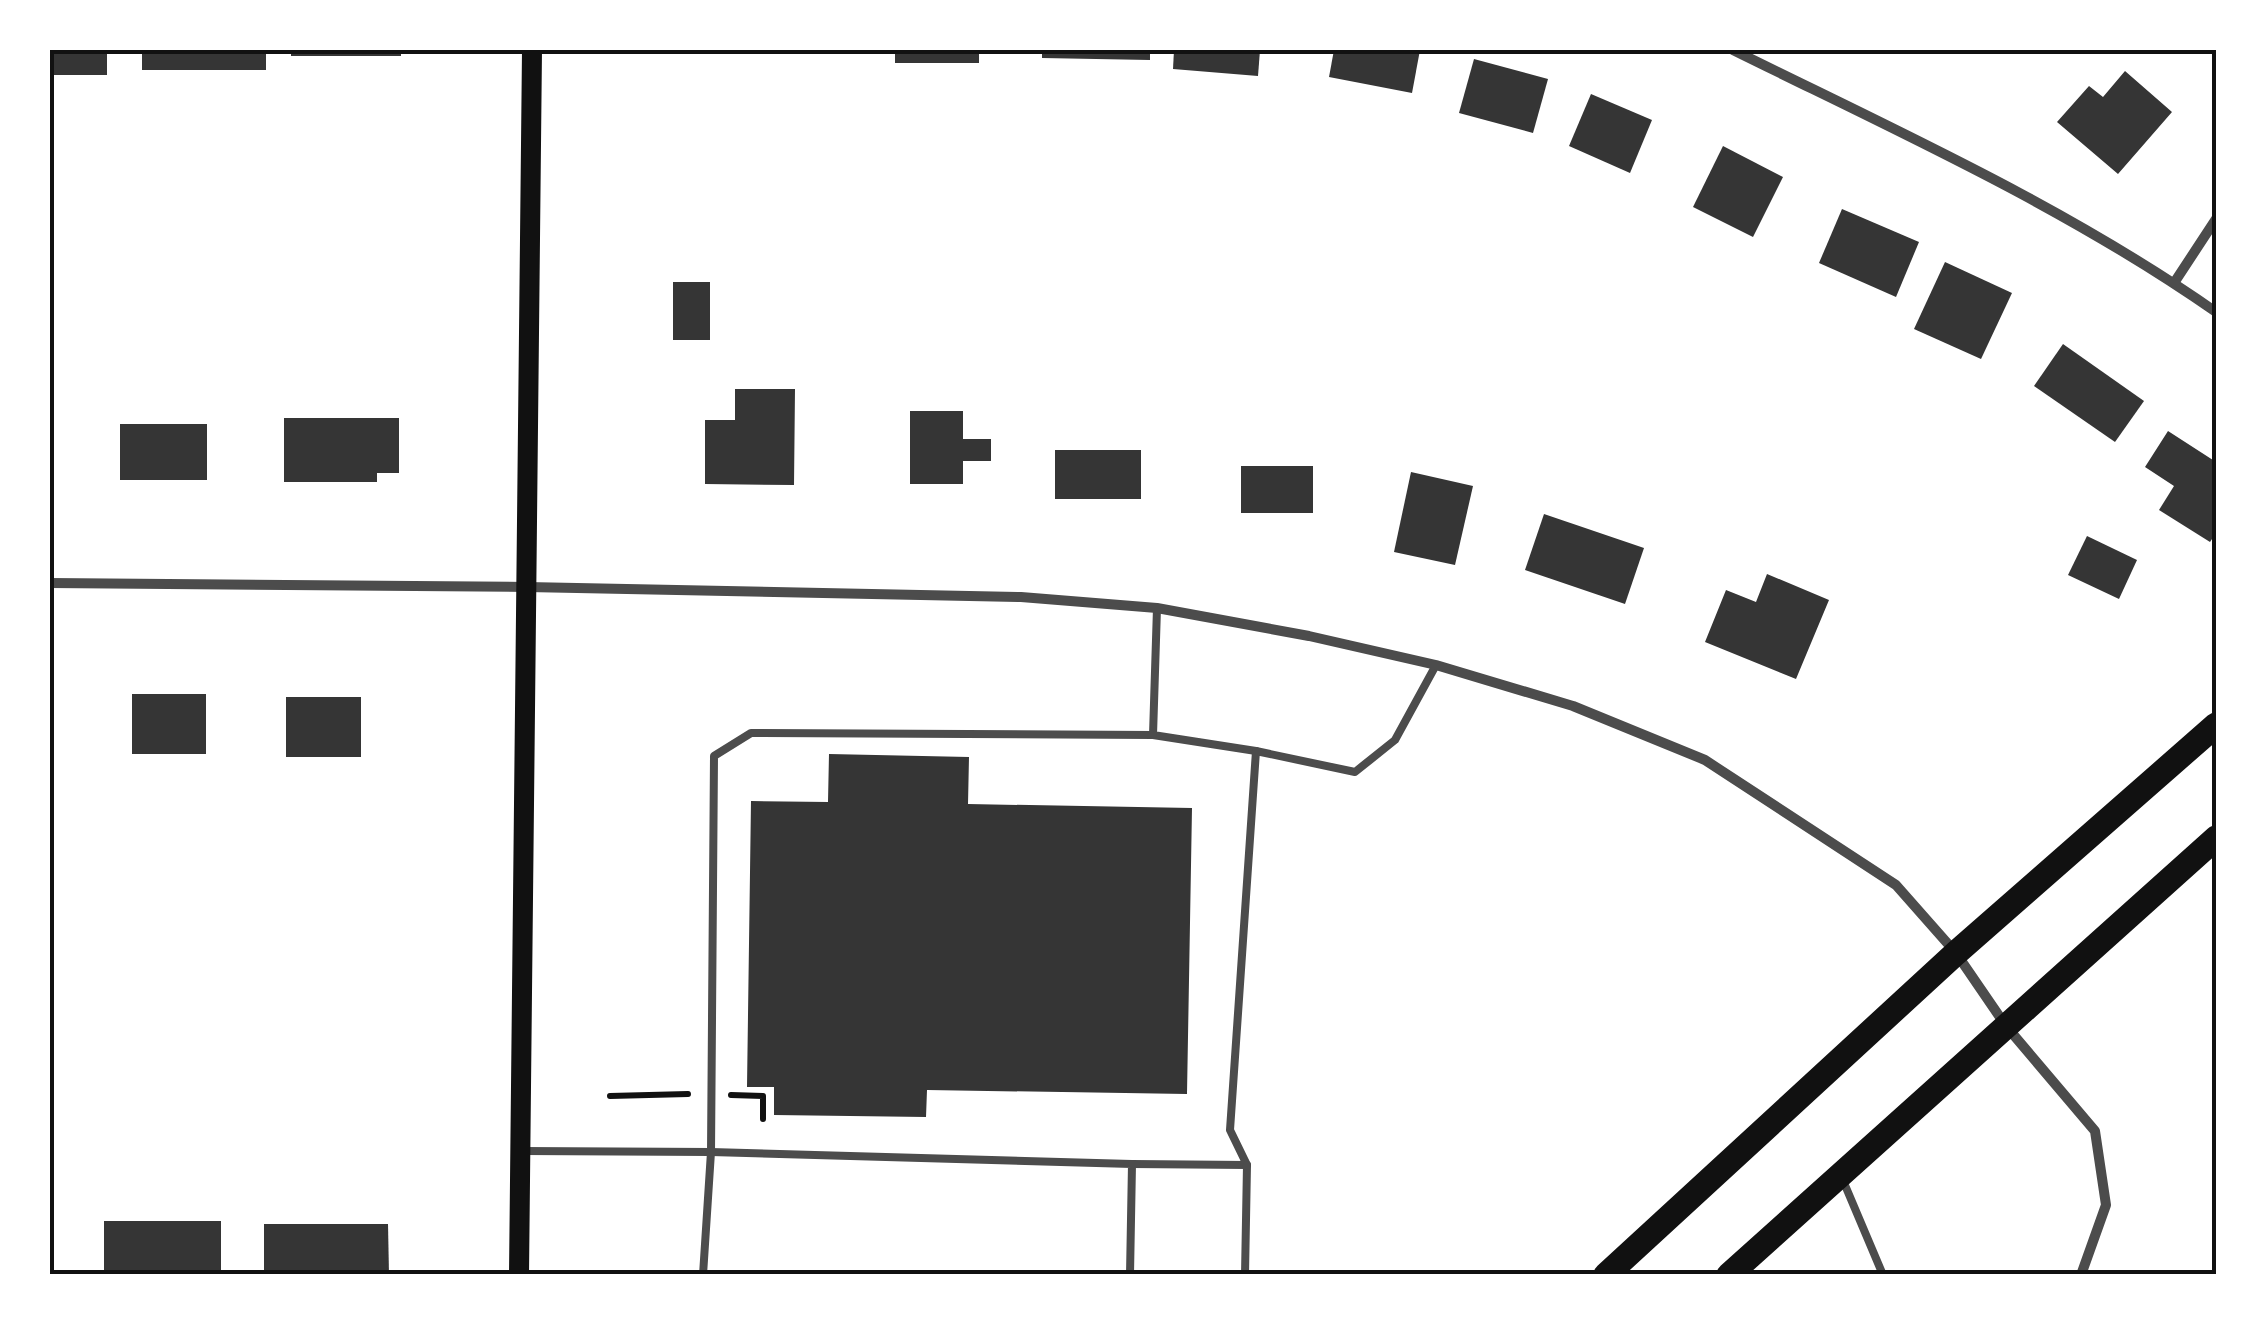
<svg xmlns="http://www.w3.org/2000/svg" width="2266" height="1325" viewBox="0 0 2266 1325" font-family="'Zilla Slab',serif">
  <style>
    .building { fill: #353535 }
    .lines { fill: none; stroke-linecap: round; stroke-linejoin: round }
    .path { stroke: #111; stroke-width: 6 }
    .service { stroke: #4c4c4c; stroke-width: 8 }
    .minor { stroke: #4c4c4c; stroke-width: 10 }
    .secondary { stroke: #111; stroke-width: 20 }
    .primary { stroke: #111; stroke-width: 25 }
    .neatline { fill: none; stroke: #111; stroke-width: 4 }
  </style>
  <rect width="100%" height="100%" fill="#fff"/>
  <!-- building -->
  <g class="building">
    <rect x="50" y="50" width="57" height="25"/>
    <rect x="142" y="50" width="124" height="20"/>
    <rect x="291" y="50" width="110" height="6"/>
    <rect x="895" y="50" width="84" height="13"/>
    <path d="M1042,50h108v10l-108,-2z"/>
    <path d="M1174,50h86l-2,26 -85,-7z"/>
    <path d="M1334,50h86l-8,43 -83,-16z"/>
    <path d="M1474,59l74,20 -15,54 -74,-20z"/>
    <path d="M2125,71l47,41 -54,62 -61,-52 32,-36 14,11z"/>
    <path d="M1591,94l61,26 -22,53 -61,-27z"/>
    <path d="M1723,146l60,31 -30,60 -60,-30z"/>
    <path d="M1842,209l77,33 -23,55 -77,-34z"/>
    <path d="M1945,262l67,31 -31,66 -67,-30z"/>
    <rect x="673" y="282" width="37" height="58"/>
    <path d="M2063,344l81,57 -29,41 -81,-56z"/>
    <path d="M735,389h60l-1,96 -89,-1v-64h30z"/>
    <path d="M910,411h53v28h28v22h-28v23h-53z"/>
    <path d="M284,418h115v55h-22v9h-93z"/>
    <rect x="120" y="424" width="87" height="56"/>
    <path d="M2168,431l48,31v71l-6,9 -51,-32 15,-24 -29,-19z"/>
    <rect x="1055" y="450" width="86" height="49"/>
    <rect x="1241" y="466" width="72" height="47"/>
    <path d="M1411,472l62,14 -18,79 -61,-13z"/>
    <path d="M1544,514l100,34 -19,56 -100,-34z"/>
    <path d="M2087,536l50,24 -18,39 -51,-24z"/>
    <path d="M1767,574l62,26 -33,79 -91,-37 21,-52 30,12z"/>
    <rect x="132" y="694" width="74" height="60"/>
    <rect x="286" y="697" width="75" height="60"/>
    <path d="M829,754l140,3 -1,47 224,4 -5,286 -260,-4 -1,27 -152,-2v-28h-27l4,-286 77,1z"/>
    <rect x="104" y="1221" width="117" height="54"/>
    <path d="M264,1224h124l1,51h-125z"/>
  </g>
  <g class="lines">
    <!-- path -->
    <g class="path">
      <path d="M731,1095l32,1v23"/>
      <path d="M610,1096l78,-2"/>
    </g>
    <!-- service -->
    <g class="service">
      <path d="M1157,608l-4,127 103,16"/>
      <path d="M523,1151l188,1 421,12 -2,111"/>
      <path d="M1132,1164l115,1 -17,-35 26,-379 99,21 40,-32 41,-75"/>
      <path d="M1842,1178l41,97"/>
      <path d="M703,1275l8,-123 3,-396 37,-23 402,2"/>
      <path d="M1245,1275l2,-110"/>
    </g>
    <!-- minor -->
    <g class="minor">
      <path d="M1733,50c164,81 333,157 483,262"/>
      <path d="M2174,283l42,-64"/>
      <path d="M50,583l477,4 494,10 136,11 152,28 127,29 137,41 132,54 191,125 60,68 50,73 89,105 11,74 -25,70"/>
    </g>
    <!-- secondary -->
    <path class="secondary" d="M519,1275l13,-1225"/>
    <!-- primary -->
    <g class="primary">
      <path d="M1606,1275l350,-322 260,-228"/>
      <path d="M1729,1275l487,-437"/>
    </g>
  </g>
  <!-- border -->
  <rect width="2266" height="1325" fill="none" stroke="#ffffff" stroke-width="105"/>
  <rect x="52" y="52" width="2162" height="1220" class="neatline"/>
</svg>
